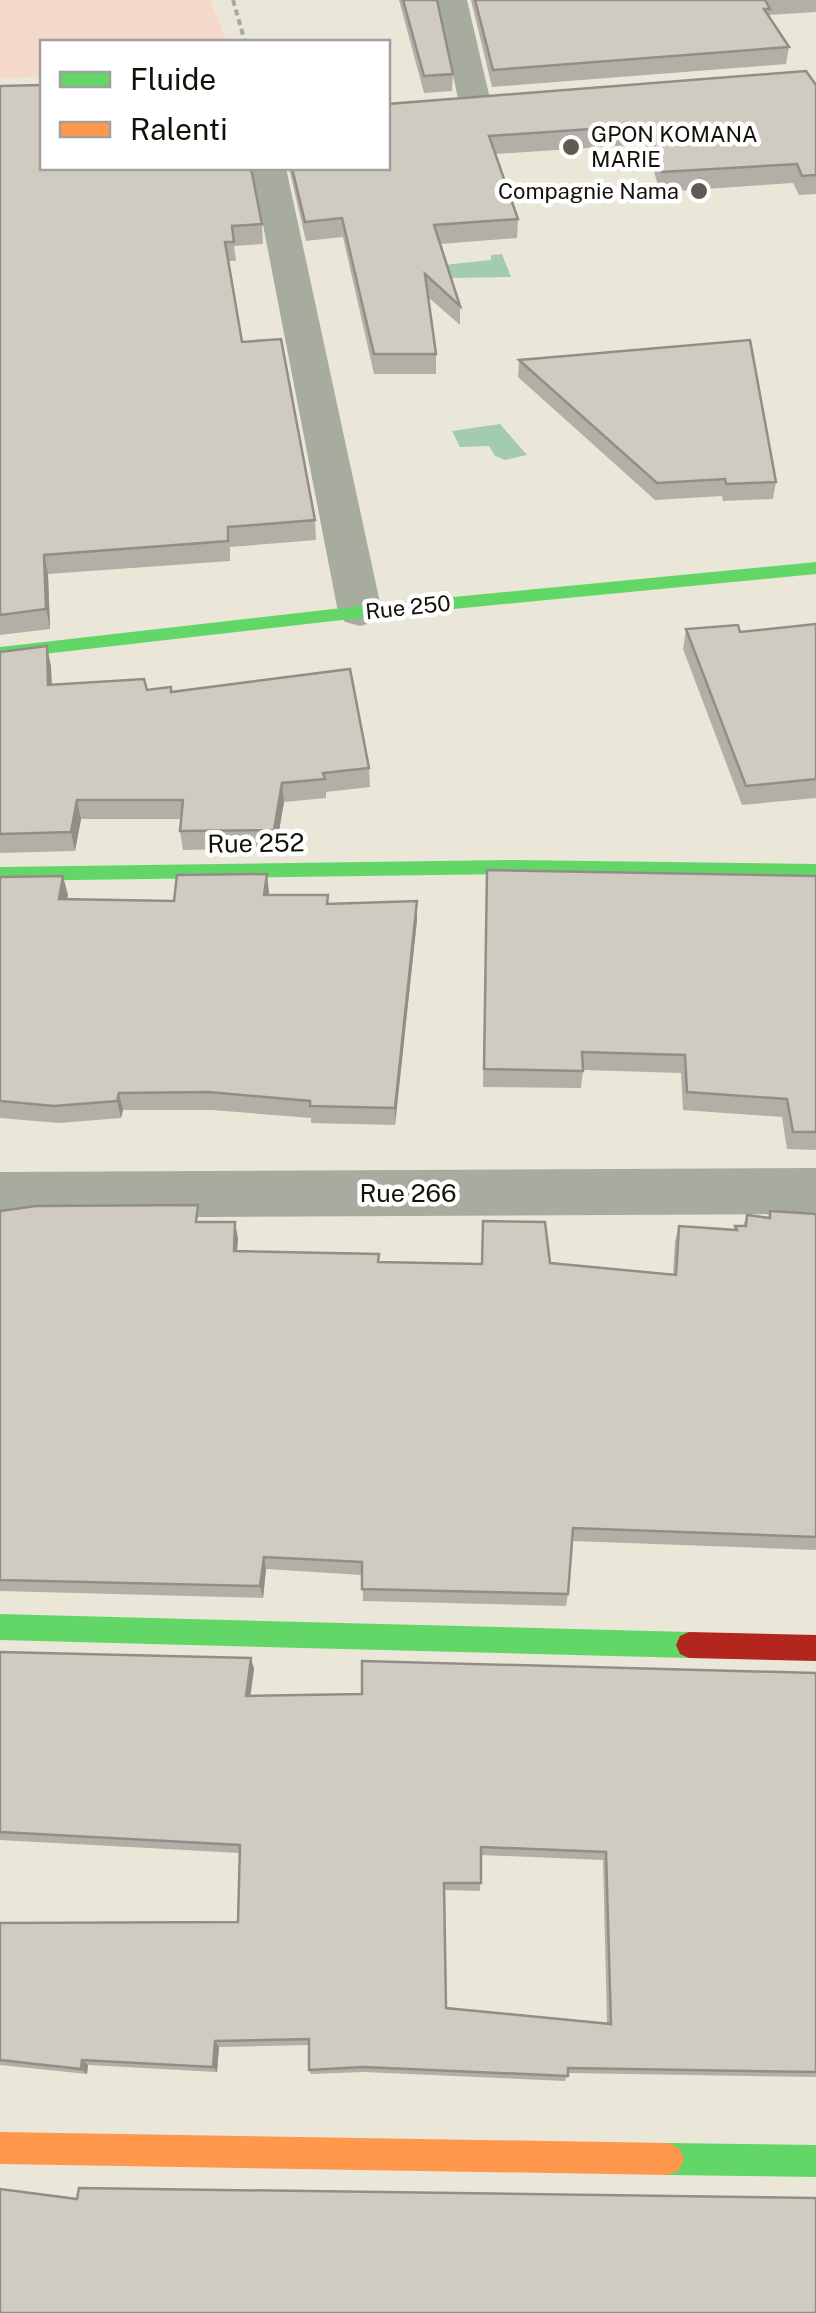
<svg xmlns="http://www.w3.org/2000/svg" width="816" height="2313" viewBox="0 0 816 2313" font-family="'Public Sans',sans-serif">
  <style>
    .green { fill: #f4d9cb }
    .water { fill: #a3ccaf }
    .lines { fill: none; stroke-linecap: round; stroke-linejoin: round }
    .path { stroke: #a7a89d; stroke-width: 4; stroke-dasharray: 6 4; stroke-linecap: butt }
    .street { fill: #a7ac9e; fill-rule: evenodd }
    .fast { fill: #63d668; fill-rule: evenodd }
    .slow { fill: #ff974d; fill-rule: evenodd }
    .jam { fill: #b3261e; fill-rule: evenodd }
    .wall { fill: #b3afa6; fill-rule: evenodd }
    .shaded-wall { fill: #928e87 }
    .building { fill: #d0cbc1; stroke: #928e87; stroke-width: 2.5; fill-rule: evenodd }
    .poi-dot { fill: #5e5c51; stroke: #fff; stroke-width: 4 }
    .labels { text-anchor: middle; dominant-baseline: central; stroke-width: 9; stroke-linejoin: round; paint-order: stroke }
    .far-poi-label { font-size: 22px; fill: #131108; stroke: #fff; text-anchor: start }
    .far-street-label { font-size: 22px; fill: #131108; stroke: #fff }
    .street-label { font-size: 25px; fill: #131108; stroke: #fff }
  </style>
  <rect width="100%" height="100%" fill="#eae7d9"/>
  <!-- green -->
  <path class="green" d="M0,0h210l17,42h-185v34l-42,3z"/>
  <!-- water -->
  <g class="water">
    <path d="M502,254l9,23 -62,1 -6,-13 48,-5v-5z"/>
    <path d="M500,424l27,31 -22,5 -10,-4 -6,-10 -29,1 -8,-16z"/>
  </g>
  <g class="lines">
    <!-- path -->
    <path class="path" d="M233,0l12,42"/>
    <!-- street -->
    <g class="street">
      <path d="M437,0h30l24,103 -4,7h-24l-4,-7z"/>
      <path d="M252,168h34l96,444 -7,10 -15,4 -15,-4 -7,-10z"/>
      <path d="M816,1168v46l-816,4v-46z"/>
    </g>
    <!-- fast -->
    <g class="fast">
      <path d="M816,562v12l-456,44 -360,41v-12l360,-41z"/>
      <path d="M513,860l303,4v14l-303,-4 -513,7v-14z"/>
      <path d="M0,1614l689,18 9,4 4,9 -4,9 -9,4 -689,-18z"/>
      <path d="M668,2143l148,2v32l-148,-2 -11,-5 -5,-11 5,-11z"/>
    </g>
    <!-- slow -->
    <path class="slow" d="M0,2132l668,11 11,5 5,11 -5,11 -11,5 -668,-11z"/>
    <!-- jam -->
    <path class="jam" d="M689,1632l127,3v26l-127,-3 -9,-4 -4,-9 4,-9z"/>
  </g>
  <!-- wall -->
  <g class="wall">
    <path d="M399,0h38l16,74 -1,17 -28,2z"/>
    <path d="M471,0h345v12l-47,3 20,32 -3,17 -294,23z"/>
    <path d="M816,85v109l-17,1 -6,-12 -133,9 -14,-48 -150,10 22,65 -1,19 -77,6 20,62v19l-32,-28 8,57v20h-62l-31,-137 -37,4 -17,-73h99v-64z"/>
    <path d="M0,86l262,138 1,20 -29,2 2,15h-8l14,81 73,178 1,20 -86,7v14l-182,13 2,55 -50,6z"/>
    <path d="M519,360l257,122 -3,17 -50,2 -1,-5 -67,4 -137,-123z"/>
    <path d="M816,624v174l-74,7 -59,-156 3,-20 54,3z"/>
    <path d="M0,652l51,14 1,18 120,8 197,76 1,19 -44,5v6l-42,4 -8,46 -93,2 -3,-19 2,-12h-101l-6,32 -75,2z"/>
    <path d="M487,870l329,6v274l-29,-1 -5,-32 -99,-7 -2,-37 -98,-3 -2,18 -98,-1z"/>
    <path d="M0,877l68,18 -1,4 107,2 95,-9 -1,3h60v9l89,16 -22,205 -84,-2v-5l-99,-8h-89l-2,8 -62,5 -59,-5z"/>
    <path d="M0,1211l200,11 38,16 -1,13 142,3v8l102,2 2,-43 67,42 123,11 2,-33 4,-15 55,4 1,-4h8l4,-11 21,3 2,-7 46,3v336l-244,-9 -4,53 -2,12 -203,-5 -1,-26 -96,-6 -3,29 -263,-7z"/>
    <path d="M0,1652l251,6 3,11 -4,27 112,-2 454,-21v404l-248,-4 -3,8 -201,-9 -53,2 -2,-4v-25l-90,2 -2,25 -129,-7 -1,9 -87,-9v-142l238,-1 2,-69 -240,-13zM481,1855l122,5 4,163 -161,-15 -2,-118 36,1z"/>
  </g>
  <!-- shaded-wall -->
  <g class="shaded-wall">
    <path d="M44,555l4,19 2,55 -4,-20z"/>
    <path d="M47,646l4,20 1,38 -4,-19z"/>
    <path d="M282,783l2,19 -8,46 -2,-18z"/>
    <path d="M77,800l4,19 -6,32 -4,-19z"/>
    <path d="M267,874l2,18 -4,22 -1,-19z"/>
    <path d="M63,876l5,19 -4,23 -5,-19z"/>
    <path d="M417,901v19l-22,205v-17z"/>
    <path d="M119,1093l4,17 -2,8 -4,-17z"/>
    <path d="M235,1222l3,16 -2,28 -2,-15z"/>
    <path d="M264,1557l2,12 -3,29 -3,-12z"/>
    <path d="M251,1658l3,11 -5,37 -3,-10z"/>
    <path d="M215,2041l4,6 -2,25 -4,-5z"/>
    <path d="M82,2060l6,5 -1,9 -6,-5z"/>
  </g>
  <!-- building -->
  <g class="building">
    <path d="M403,0h34l16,74 -29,2z"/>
    <path d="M475,0h290l5,9h-6l25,38 -296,23z"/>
    <path d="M806,71l10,14v90l-14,1 -5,-12 -135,8 -14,-47 -159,11 29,83 -84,6 26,81 -35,-32 11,80h-62l-32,-136 -37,4 -13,-54h96v-64z"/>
    <path d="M42,85v83h209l11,56 -30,2 2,16h-9l17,100 39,-3 34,181 -87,7v14l-184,14 2,54 -46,6v-529z"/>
    <path d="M750,340l26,142 -50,2 -1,-5 -68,4 -138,-123z"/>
    <path d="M816,624v155l-70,7 -60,-157 52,-4 2,7z"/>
    <path d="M47,646l1,39 96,-6 3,11 24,-3v5l179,-23 19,99 -46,5 2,6 -43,4 -8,47 -94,1 3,-31h-106l-6,32 -71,2v-182z"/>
    <path d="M487,870l329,6v256h-23l-6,-33 -100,-7 -2,-37 -103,-3 1,19 -99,-2z"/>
    <path d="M267,874l-3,21h64l-1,9 90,-3 -22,207 -85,-2v-5l-101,-9 -90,1 -2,8 -63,5 -54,-5v-224l63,-1 -4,23 115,2 3,-26z"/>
    <path d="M198,1205l-2,17h39l-1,29 145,3 -1,8 104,2 1,-43 62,1 5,41 126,12 3,-49 58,4 -2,-4h11l1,-11 23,3v-7l46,3v323l-243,-9 -5,66 -206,-5v-27l-98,-5 -4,29 -260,-6v-369l36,-5z"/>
    <path d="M0,1652l251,6 -5,38 116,-2v-33l454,12v399l-248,-4v8l-205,-9 -54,3v-31l-94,2 -2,26 -131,-7 -1,9 -81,-9v-137l238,-1 2,-77 -240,-13zM481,1847l125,5 5,172 -165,-16 -2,-125h37z"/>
    <path d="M79,2188l737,10v115h-816v-124l77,10z"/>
  </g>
  <!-- markers -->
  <g class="poi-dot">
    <circle cx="571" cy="147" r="10"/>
    <circle cx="699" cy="191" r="10"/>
  </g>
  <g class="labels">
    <!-- far-poi labels -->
    <g class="far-poi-label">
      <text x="591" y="134">GPON KOMANA<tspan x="591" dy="25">MARIE</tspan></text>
      <text x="679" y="191" text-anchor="end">Compagnie Nama</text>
    </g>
    <!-- far-street labels -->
    <g class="far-street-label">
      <text transform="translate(408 607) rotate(-6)">Rue 250</text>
    </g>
    <!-- street labels -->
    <g class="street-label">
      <text transform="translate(256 843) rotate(-1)">Rue 252</text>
      <text x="408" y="1193">Rue 266</text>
    </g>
  </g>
  <!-- legend -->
  <rect x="40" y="40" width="350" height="130" fill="#ffffff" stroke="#a1a09c" stroke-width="2.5"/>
  <rect x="60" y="72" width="50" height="15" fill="#63d668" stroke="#a1a09c" stroke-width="2.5"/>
  <text x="130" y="90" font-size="30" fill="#131108">Fluide</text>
  <rect x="60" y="122" width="50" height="15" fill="#ff974d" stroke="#a1a09c" stroke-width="2.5"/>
  <text x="130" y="140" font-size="30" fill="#131108">Ralenti</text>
</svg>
